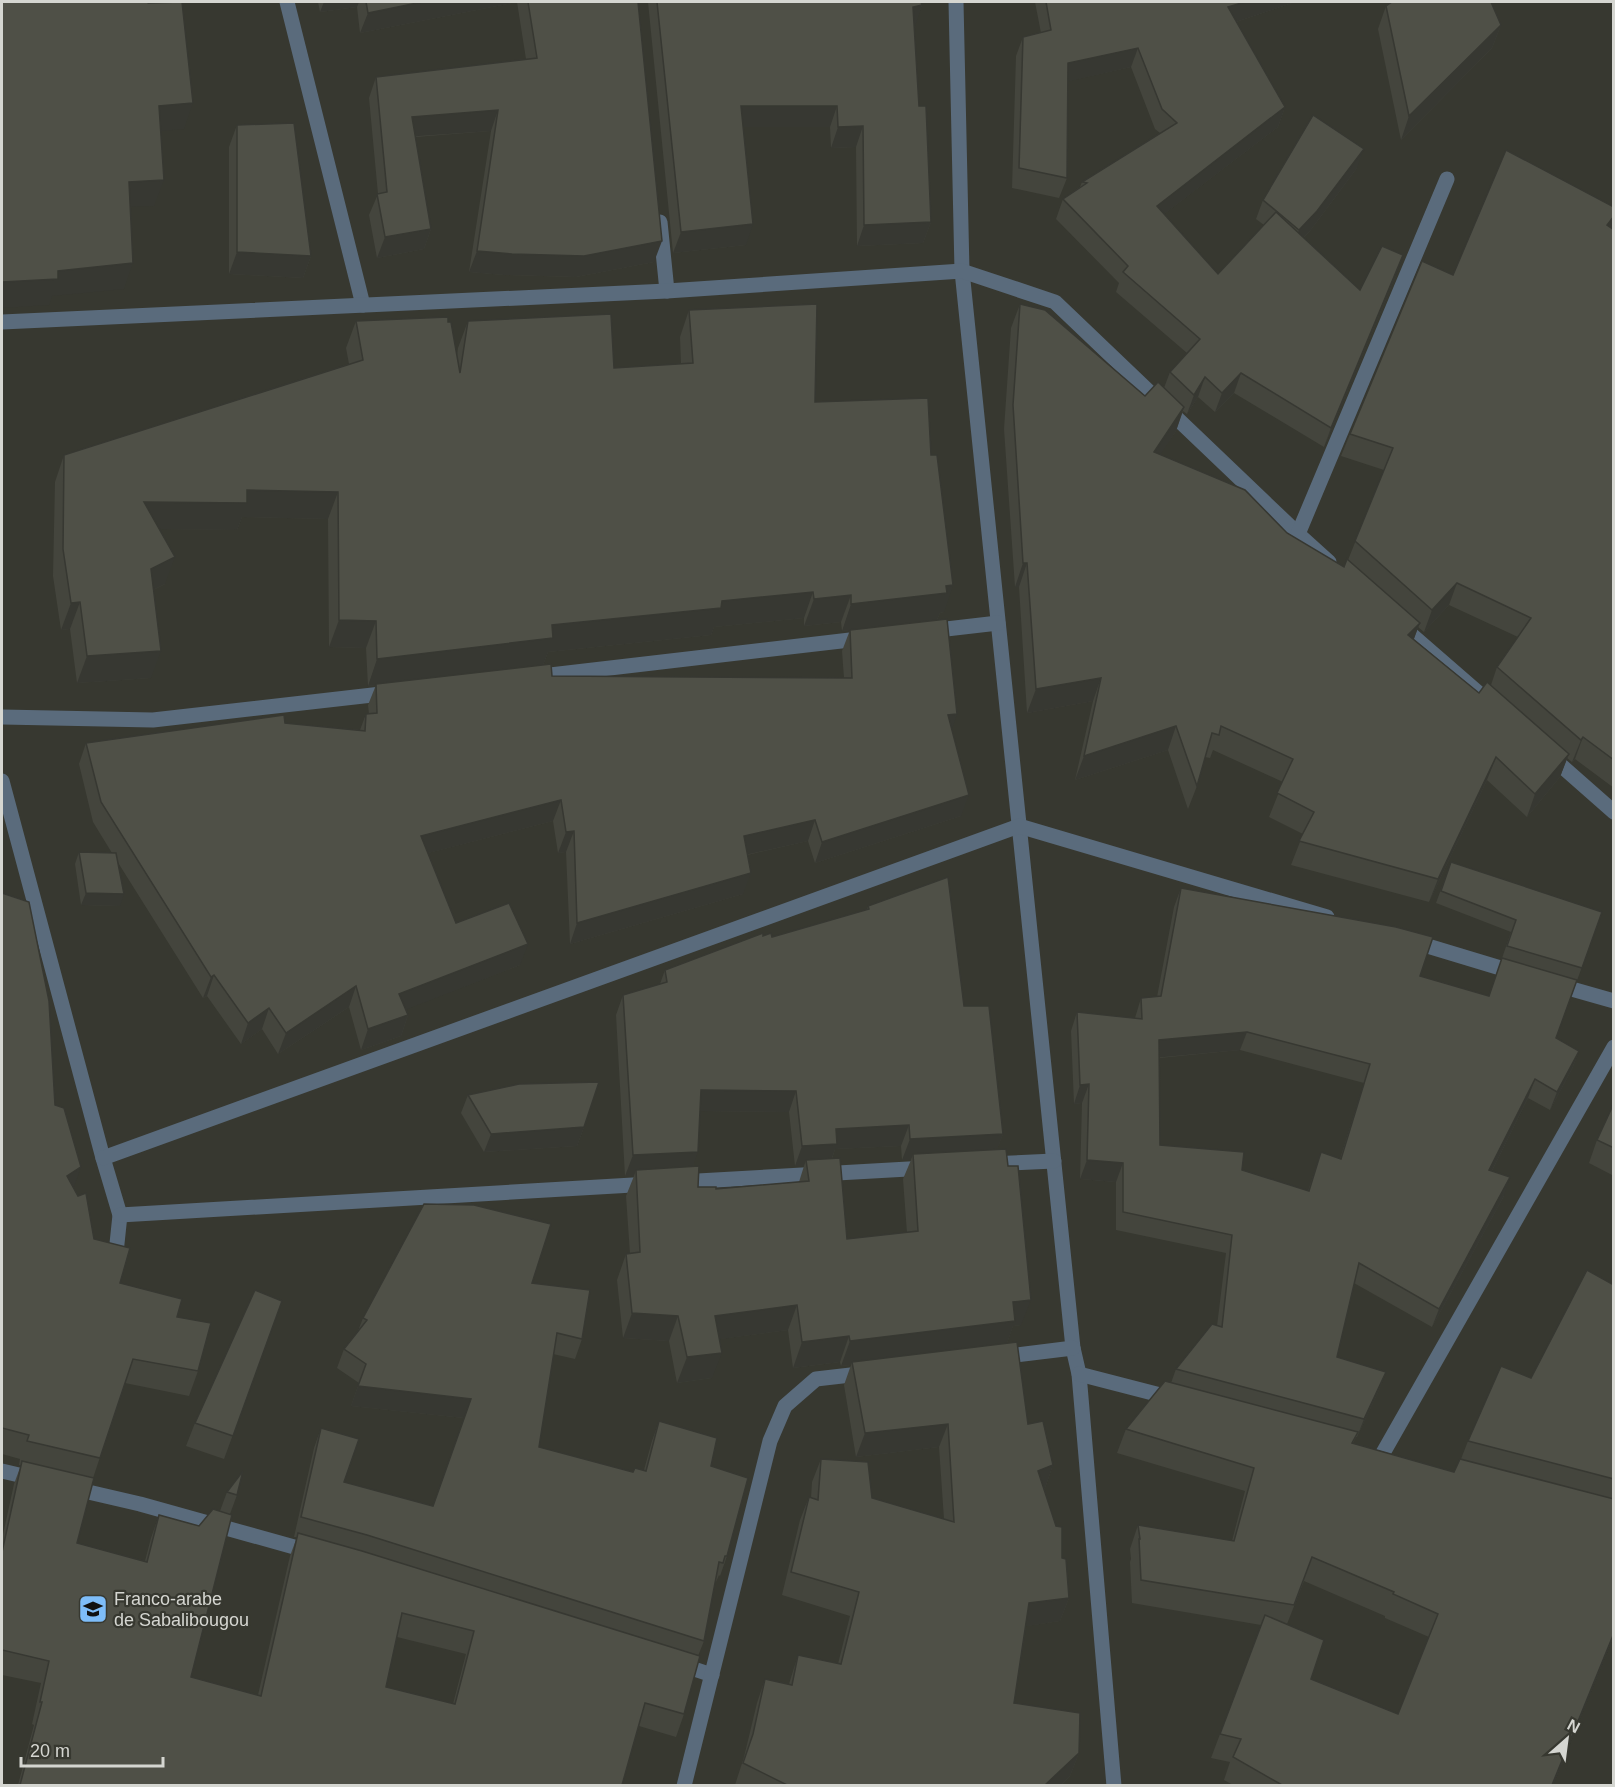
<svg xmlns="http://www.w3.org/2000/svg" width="1615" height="1787" viewBox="0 0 1615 1787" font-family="Arial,sans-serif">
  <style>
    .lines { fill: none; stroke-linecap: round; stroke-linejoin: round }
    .street { stroke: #5a6b7c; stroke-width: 15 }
    .wall { fill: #44453d; fill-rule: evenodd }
    .shaded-wall { fill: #373832 }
    .building { fill: #4f5047; stroke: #373832; stroke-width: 1.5; fill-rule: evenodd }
    .labels { text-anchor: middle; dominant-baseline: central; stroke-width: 4.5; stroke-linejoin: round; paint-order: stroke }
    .poi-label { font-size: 18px; fill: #d5d6d1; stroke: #373830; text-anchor: start }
  </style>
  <rect width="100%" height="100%" fill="#373830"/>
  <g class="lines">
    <!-- street -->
    <g class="street">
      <path d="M287,2l76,303"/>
      <path d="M956,2l6,269 111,1077 6,26 35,412"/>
      <path d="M660,222l7,69"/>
      <path d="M2,322l665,-31 295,-20 93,31 243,232 31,28"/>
      <path d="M1298,534l149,-355"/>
      <path d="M1399,624l84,73"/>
      <path d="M929,631l69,-8"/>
      <path d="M533,677l334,-39"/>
      <path d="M2,717l151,3 237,-27"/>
      <path d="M1548,754l66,58"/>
      <path d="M2,781l101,377 17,57 -4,38"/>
      <path d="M1411,941l106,32"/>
      <path d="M1554,984l60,17"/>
      <path d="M103,1158l916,-332 308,91"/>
      <path d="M989,1164l65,-3"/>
      <path d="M680,1182l246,-14"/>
      <path d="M120,1215l530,-31"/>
      <path d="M999,1357l74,-9"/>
      <path d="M1079,1374l93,24"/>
      <path d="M1383,1453l231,-406"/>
      <path d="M2,1471l34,8"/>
      <path d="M71,1488l69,16 172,48"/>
      <path d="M676,1663l36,12"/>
      <path d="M684,1786l86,-345 15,-35 31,-27 52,-6"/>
    </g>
  </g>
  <!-- wall -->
  <g class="wall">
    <path d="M318,2h199l-157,31 -3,-26 -37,5z"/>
    <path d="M517,2h121l16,260 -78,15 -72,-2 -35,-3 22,-141 -76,6 16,92 -7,20 -47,9 -8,-43 9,-21 -9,-96 7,-21 150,-18z"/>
    <path d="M648,2h273l1,3 -8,21 5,80 12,116 -8,21 -66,3 -1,-99 -25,1 -1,-21h-87l3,118 -73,8z"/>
    <path d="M1035,2h260l-59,20 49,85 -7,20 -114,87 54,60 46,-49 -8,-6 7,-19 94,-32 -47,63 -7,7 57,52 36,-15 -72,172 -90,-54 -19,19 -17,-15 -11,17 -4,-3 -7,20 -16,23 127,79 57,34 4,-7 36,-90 -43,-14 9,-22 103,-159 161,-68v15l-3,6 3,2v558l-39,-29 -3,3 -5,-4 -7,19 -33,40 -40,-37 -58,122 -138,-37 12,-31 -34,-17 14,-35 -70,-32 -3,8 -5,-1 -8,29 -9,23 -20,-59 -93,30 18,-79 -66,12 -8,-126h-4l-11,-158 7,-101 9,-24 125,92 19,-8 6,-16 17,-19 -71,-61 3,-9 -63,-64 7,-20 17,-12 2,-5 78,-49 -5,-4 -24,-62 -63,14 -1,97 -8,20 -47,-10 4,-132 7,-19 18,-4zM1449,605l69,32 -21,30 -6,18 -12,8 -65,-54 4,-12 6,5z"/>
    <path d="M1386,6l115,19 -9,23 -91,92 -23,-111z"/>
    <path d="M237,125l74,131 -8,22 -74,-4v-127z"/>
    <path d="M689,310l126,92 116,53 13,157 -4,1 -3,7 15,110 9,86 -146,47 -7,-22 -61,14 -4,39 -173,50 -4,-92 -8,1 -5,-32 -125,32 28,70 64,42 -114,44 2,6 -7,21 -40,14 -12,-43 -71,47 -16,-25 -21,15 -34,-48 -4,2 -86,-137 3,45 -39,-1 -6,-41 4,-12 33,1 -19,-31 -14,-58 7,-21 199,-20 75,7 6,-16h3l-1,-9 8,-20 -8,1 -2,-38 -37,-1 -1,-128 -86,-2 -5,13 -78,-1 6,55 -12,6 -2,88 -74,5 -7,-54 -9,1 -8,-54 2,-94 9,-27 285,-91 -3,-16 10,-27 92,1 9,33 1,-7 10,-27 146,47 67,-4 -1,-27zM804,618v8l37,-4 1,9 8,-1 -8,21 2,27 -292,-2 -9,-11 5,-13 163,-17 3,-8z"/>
    <path d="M1451,862l151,50 -46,126 23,13 -7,18 -22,41 -22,-12 -36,73 12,25 -72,131 -78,-44 -17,74 49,15 -7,18 -22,47h-1l-3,6 101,29 7,-13 7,-18 63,-63 83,-93v350l-61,150h-320l-9,-5 6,-18 -19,-4 50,-133 -129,-22 -2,-41 1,-3 -1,-10 8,-24 94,16 13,-50 -128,-38 9,-24 45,-46 5,-14 41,-43 9,-73 -110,-23v-48l-36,-3 2,-76 -8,1 -3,-73 6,-19 58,6 6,-20 16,-1 17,-90 7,-19 239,88 69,20 22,-64 -75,-29zM1240,1050l124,33 -24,76 -19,-7 -13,39 -148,-46 -1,-87zM1304,1581l81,35v2l44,19 -31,77 -87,-35 -24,-55z"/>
    <path d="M2,893l53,212 18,83 21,51 26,44 57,34 21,54 -9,25 -64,-13 -32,95 -16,65 68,18 6,-23 8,-23 40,11 21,-15 7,-19 10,3 -7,19 -39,163 67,18 32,-139 7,-19h-3l20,-89 7,-20 23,54 89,24 31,-88 -113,-12 8,-23 -22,-15 7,-19 14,-18 5,-13 169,-35 50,56 -7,20 -22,-5 -14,93 94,25 11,-2 8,-29 7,-20 52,45 16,90 -7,20 -1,-1 -3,7h-1l-11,59 -6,15 -14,58 -8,23 -37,-11 -17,59h-604l16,-60 -2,-1 9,-41 -39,-8v-136l12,-55 7,-19h-2l1,-6 -18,-5zM397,1637l69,17 -13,50 -67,-17z"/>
    <path d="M868,906l96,100 39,128 -6,15 24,176 -8,1 -6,17 21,81 25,41 -8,23 -1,1 18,69 7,40 -9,23 -34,5 -12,77 65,50 -9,23 -9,9h-326l9,-28 13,-54 8,-24 24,5 9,-29 40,9 12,-48 -68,-21 18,-75 9,-23 2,1 1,-16 9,-23 51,39 72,21 -5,-72 -83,10 -12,-72 7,-20 -10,1 -1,-4 -47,6 -5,-38 -69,9 -7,39 -35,5 -8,-42 -46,-3 -6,-58 9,-26h4l-4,-58 8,-20h-9l-9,-161 7,-20 37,-11 5,-14 98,-34 9,1 95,-27zM700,1111l89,1 6,54h9l-5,16 -83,7 -18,-2 -5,-20zM901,1146l1,14h9l-8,19 4,54 -60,6 -15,-80 3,-10z"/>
    <path d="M468,1095l116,32 -7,19 -93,6 -23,-39z"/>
    <path d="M1614,1103v73l-25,-13 8,-23z"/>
    <path d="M282,1301l-58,158 -38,-13 9,-23z"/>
  </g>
  <!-- shaded-wall -->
  <g class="shaded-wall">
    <path d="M324,2h35l-2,5 -37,5z"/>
    <path d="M422,2h95l-157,31 8,-20z"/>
    <path d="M1245,2h50l-74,25 7,-20z"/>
    <path d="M922,5l-7,21 -10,2 8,-21z"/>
    <path d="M1501,25l-9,23 -91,92 8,-24z"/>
    <path d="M1138,48l-7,19 -70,16 7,-20z"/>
    <path d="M193,103l-9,26 -34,3 9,-26z"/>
    <path d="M741,106h96l-7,21h-96z"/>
    <path d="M1285,107l-7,20 -128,98 7,-19z"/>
    <path d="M498,110l-7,21 -87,6 8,-20z"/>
    <path d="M863,126l-7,21 -25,1 7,-21z"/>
    <path d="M1364,149l-7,19 -47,63 -18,18 7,-19z"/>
    <path d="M164,180l-10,26 -35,1 10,-25z"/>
    <path d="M1614,216v6l-4,10 -3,-7z"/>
    <path d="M931,222l-8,21 -66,3 7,-21z"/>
    <path d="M753,224l-7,21 -73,8 8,-21z"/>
    <path d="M431,229l-7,20 -47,9 8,-21z"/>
    <path d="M662,241l-8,21 -78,15 -72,-2 -35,-3 8,-21z"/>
    <path d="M237,252l74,4 -8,22 -74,-4z"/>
    <path d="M1403,255l-7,20 -72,172 7,-19z"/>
    <path d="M133,263l-9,26 -72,7 -3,9 -47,3v-26l56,-11z"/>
    <path d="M1241,373l-7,20 -19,19 7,-19z"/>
    <path d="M1205,377l-7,20 -11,17 7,-19z"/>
    <path d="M1184,407l-8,24 -30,45 8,-24z"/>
    <path d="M247,490l91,2 -10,27 -86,-2 -5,13 -103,-1 10,-27z"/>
    <path d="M175,557l-10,27 -24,12 10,-27z"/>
    <path d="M1023,563h4l-8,24h-4z"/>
    <path d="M1457,583l-8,22 -25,27 8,-22z"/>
    <path d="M953,585l-9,27 -4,1 -3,7 -95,11 9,-27z"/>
    <path d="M813,592l-9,26 -90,9 -3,8 -163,17 -5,13 -175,21 9,-27 175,-34 170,-24z"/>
    <path d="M851,595l-10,27 -37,4 10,-27z"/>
    <path d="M80,602l-10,27 -9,1 10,-27z"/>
    <path d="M339,620l37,1 -10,27 -37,-1z"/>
    <path d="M1420,623l-9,23 -3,-11z"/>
    <path d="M161,651l-10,27 -74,5 10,-27z"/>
    <path d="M1101,678l-8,23 -66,12 9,-24z"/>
    <path d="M957,714l-7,21 -2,-20z"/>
    <path d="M1176,726l-8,24 -93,30 9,-24z"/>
    <path d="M1583,737l-8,22 -3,3 9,-22z"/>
    <path d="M1569,754l-9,23 -33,40 8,-23z"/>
    <path d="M1496,757l-9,23 -58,122 9,-23z"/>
    <path d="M969,795l-8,21 -146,47 7,-21z"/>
    <path d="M561,800l-8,21 -140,36 8,-21z"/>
    <path d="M815,820l-7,21 -72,16 8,-21z"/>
    <path d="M574,831l-8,21 -8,1 8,-21z"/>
    <path d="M751,873l-8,21 -173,50 7,-21z"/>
    <path d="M86,893l38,1 -4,12 -39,-1z"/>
    <path d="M528,944l-8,21 -128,50 7,-21z"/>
    <path d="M214,975l-7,21 -4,2 8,-21z"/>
    <path d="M356,986l-7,21 -71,47 8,-21z"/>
    <path d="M269,1008l-7,21 -21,15 7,-21z"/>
    <path d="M408,1015l-7,21 -40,14 7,-21z"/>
    <path d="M1247,1032l-7,18 -87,8 6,-18z"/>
    <path d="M1579,1051l-7,18 -22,41 7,-18z"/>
    <path d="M1535,1079l-7,19 -45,91 6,-19z"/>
    <path d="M1089,1084l-7,19 -8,1 6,-19z"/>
    <path d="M701,1090l95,1 -7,21 -95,-1z"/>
    <path d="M909,1125l-8,21 -66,3 -5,15 -24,-4 -2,6h-9l7,-20 34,-17z"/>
    <path d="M584,1127l-7,19 -93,6 7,-18z"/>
    <path d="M1003,1134l-8,21 -82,-1 -2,6h-9l8,-21z"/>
    <path d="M698,1152l-7,20 -55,-2 -2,6h-9l8,-21z"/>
    <path d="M1087,1160l36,3 -7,19 -36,-3z"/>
    <path d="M81,1167l-9,25 -5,-16z"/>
    <path d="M1510,1177l-6,19 -72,131 7,-18z"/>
    <path d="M1031,1300l-10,25 -8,1 -7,20 -154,16 -1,3 -10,1 9,-25 163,-39z"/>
    <path d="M797,1305l-9,25 -82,11 9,-25z"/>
    <path d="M632,1313l46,3 -9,25 -46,-3z"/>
    <path d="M849,1336l-9,26 -47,6 9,-26z"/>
    <path d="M722,1353l-10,25 -35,5 10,-26z"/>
    <path d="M1386,1372l-7,18 -22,47 7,-18z"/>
    <path d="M358,1386l113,13 -7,19 -113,-12z"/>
    <path d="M948,1424l-9,23 -83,10 9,-24z"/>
    <path d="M1053,1465l-8,23 -16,6 9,-23z"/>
    <path d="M1069,1598l-9,23 -39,6 8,-24z"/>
    <path d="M1614,1633v2l-61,150h-1z"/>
    <path d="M1079,1753l-9,23 -9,9h-16z"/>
  </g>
  <!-- building -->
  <g class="building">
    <path d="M2,2h148l-1,1 33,-1 11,101 -34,3 5,74 -35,2 4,81 -75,8v8l-56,3z"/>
    <path d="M366,2h56l-54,11z"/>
    <path d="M528,2h110l24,239 -78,15 -72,-2 -35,-3 21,-141 -86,7 19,112 -46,8 -8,-43 10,-2 -11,-115 161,-19z"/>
    <path d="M657,2h264l1,3 -9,2 6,99h7l5,116 -67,3 -1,-99 -25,1 -1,-21h-96l12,118 -72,8z"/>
    <path d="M1046,2h199l-17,5 57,100 -128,99 61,68 58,-62 84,78 22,-44 21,9 -72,173 -90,-55 -19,20 -17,-16 -11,18 -24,-23 30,-33 -77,-67 5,-6 -65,-67 24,-16 -5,-1 95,-59 -15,-14 -24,-61 -70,15 -1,115 -48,-10 4,-131 28,-7z"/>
    <path d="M1392,2h99l10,23 -92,91 -23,-110z"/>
    <path d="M1313,115l51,34 -47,62 -18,19 -36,-30z"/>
    <path d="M294,123l17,133 -74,-4v-127z"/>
    <path d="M1506,150l108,57v9l-7,9 7,5v530l-31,-23 -2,3 -84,-73 34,-49 -74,-35 -25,27 -77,-69 38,-93 -43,-14 72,-173 31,14z"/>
    <path d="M817,304l-2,98 113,-4 3,57h6l16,130 -7,1 1,7 -96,11v-9l-37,4 -1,-7 -91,9 -1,7 -169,17 1,13 -176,21 -1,-38 -37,-1 -1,-128 -91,-2v13l-103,-1 31,55 -24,12 10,82 -74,5 -7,-54 -9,1 -8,-54 1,-94 299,-95 -7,-39 92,-4v5h3l9,51 8,-52 143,-7 3,54 79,-5 -4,-53z"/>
    <path d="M1020,304l25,6 100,86 13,-14 26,25 -30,45 91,38 42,43 57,34 3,-8 73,64 -12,12 71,58 8,-11 82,72 -34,40 -39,-37 -58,122 -139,-38 15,-29 -37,-19 16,-34 -72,-33 -2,9 -7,-2 -15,53 -21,-60 -92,30 17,-78 -65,11 -9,-126h-4l-10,-158z"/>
    <path d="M947,619l10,95 -9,1 21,80 -147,47 -7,-22 -71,16 7,37 -174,50 -3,-92 -8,1 -5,-32 -140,36 35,87 53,-20 19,41 -129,50 9,21 -40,14 -12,-43 -70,47 -17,-25 -21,15 -34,-48 -3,2 -110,-175 -15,-59 198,-28 1,8 80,8 1,-17 11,-1 -1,-29 175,-20 1,12 300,2 -2,-48z"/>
    <path d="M79,852l37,1 8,41 -38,-1z"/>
    <path d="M1451,862l151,50 -20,56 -75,-22 9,-26 -75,-29z"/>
    <path d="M948,877l16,129h25l14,128 -93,5 -1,-14 -73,4 1,15 -35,2 -6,-55 -95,-1 -3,62 -65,3 -10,-160 44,-13 -2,-12 98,-37v3l8,-3 1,4 97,-28 -1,-3z"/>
    <path d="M1181,888l215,39 37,10 -13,39 69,20 13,-38 75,22 -21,58 23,13 -22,41 -22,-13 -46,91 21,7 -71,132 -80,-46 -22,94 49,15 -22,47 -188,-50 36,-45 10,3 10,-92 -109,-23v-49l-36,-3 2,-76 -9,1 -3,-73 65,7 -1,-21 20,-2zM1247,1032l123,32 -29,95 -20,-7 -12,39 -67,-21 2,-18 -84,-7 -1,-105z"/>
    <path d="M2,893l27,9 20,99 6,104 9,3 17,59 -14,9 11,20 8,-3 8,46 36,9 -10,35 62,16 -5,18 34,6 -13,48 -65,-12 -33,99 -73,-17 2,-6 -27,-7z"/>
    <path d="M599,1082l-15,45 -93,7 -23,-39 51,-11z"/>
    <path d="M1614,1103v45l-17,-8z"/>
    <path d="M1006,1149l2,17h10l13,134 -18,2 2,19 -165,20 -1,-5 -47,6 -5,-37 -82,11 7,37 -35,4 -9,-41 -46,-3 -6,-59 14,-2 -4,-82 63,-4 -1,21h18v2l93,-8 -3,-21 34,-2 7,81 71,-8 -5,-77z"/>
    <path d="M424,1204l50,1 77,19 -19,59 58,7 -8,49 -25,-6 -18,114 94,25 2,-4 11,3 13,-50 58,17 -6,28 37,12 -21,78h-2l-2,7 -4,-1 -15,79 -337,-106 -66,-18 20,-89 38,11 -15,43 89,24 38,-107 -113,-13 8,-22 -22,-15 23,-29 -4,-2z"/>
    <path d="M1587,1270l27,15v194l-146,-38 33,-75 30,12z"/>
    <path d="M255,1290l27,11 -49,135 -38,-13z"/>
    <path d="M1017,1342l11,82 15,-3 10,44 -15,6 18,55 6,1v31l4,1 3,39 -40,5 -15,100 66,10 -1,40 -34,32h-258l-44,-22 10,-29 12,-55 27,6 6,-30 43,9 18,-72 -68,-20 18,-75 9,3 3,-41 47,3 4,36 82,24 -6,-98 -83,9 -13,-71z"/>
    <path d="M1165,1381l193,51 -6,11 102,29 6,-13 154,40v134l-62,152h-270l-49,-28 8,-18 -21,-5 45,-119 59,25 -13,39 87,35 40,-100 -45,-20 1,-2 -82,-35 -18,48 -153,-25 -2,-41h1l-2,-14 96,16 20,-73 -128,-39z"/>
    <path d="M22,1461l72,17 -17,65 70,19 12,-47 40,11 14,-17 19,6 -41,162 70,19 37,-163 64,18 338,105 -16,58 -39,-11 -23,82h-602l22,-83h-2l9,-41 -47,-11v-98zM402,1613l72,18 -19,73 -69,-17z"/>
    <path d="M243,1471l-6,24 -10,-3z"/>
  </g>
  <!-- icons -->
  <defs>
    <g id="school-square" transform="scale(1.5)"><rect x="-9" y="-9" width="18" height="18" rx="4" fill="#7ebdf9" stroke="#373830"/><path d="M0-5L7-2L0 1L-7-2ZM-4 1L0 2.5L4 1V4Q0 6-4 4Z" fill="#111"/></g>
  </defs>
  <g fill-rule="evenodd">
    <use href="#school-square" x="93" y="1609"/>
  </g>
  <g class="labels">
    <!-- poi labels -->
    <g class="poi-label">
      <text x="114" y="1599">Franco-arabe<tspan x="114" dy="21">de Sabalibougou</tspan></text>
    </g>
  </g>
  <!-- border -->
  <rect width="1615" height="1787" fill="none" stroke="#d5d6d1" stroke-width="6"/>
  <!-- north arrow -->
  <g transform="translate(1567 1739) rotate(28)" stroke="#373830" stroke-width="4.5" paint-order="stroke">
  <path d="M0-4.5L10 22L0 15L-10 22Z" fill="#d5d6d1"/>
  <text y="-9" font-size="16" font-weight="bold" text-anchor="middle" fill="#d5d6d1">N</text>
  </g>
  <!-- scale -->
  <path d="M21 1757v9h142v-9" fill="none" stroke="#d5d6d1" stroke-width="3"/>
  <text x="30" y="1757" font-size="18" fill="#d5d6d1" stroke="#373830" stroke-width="4.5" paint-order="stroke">20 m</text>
</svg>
